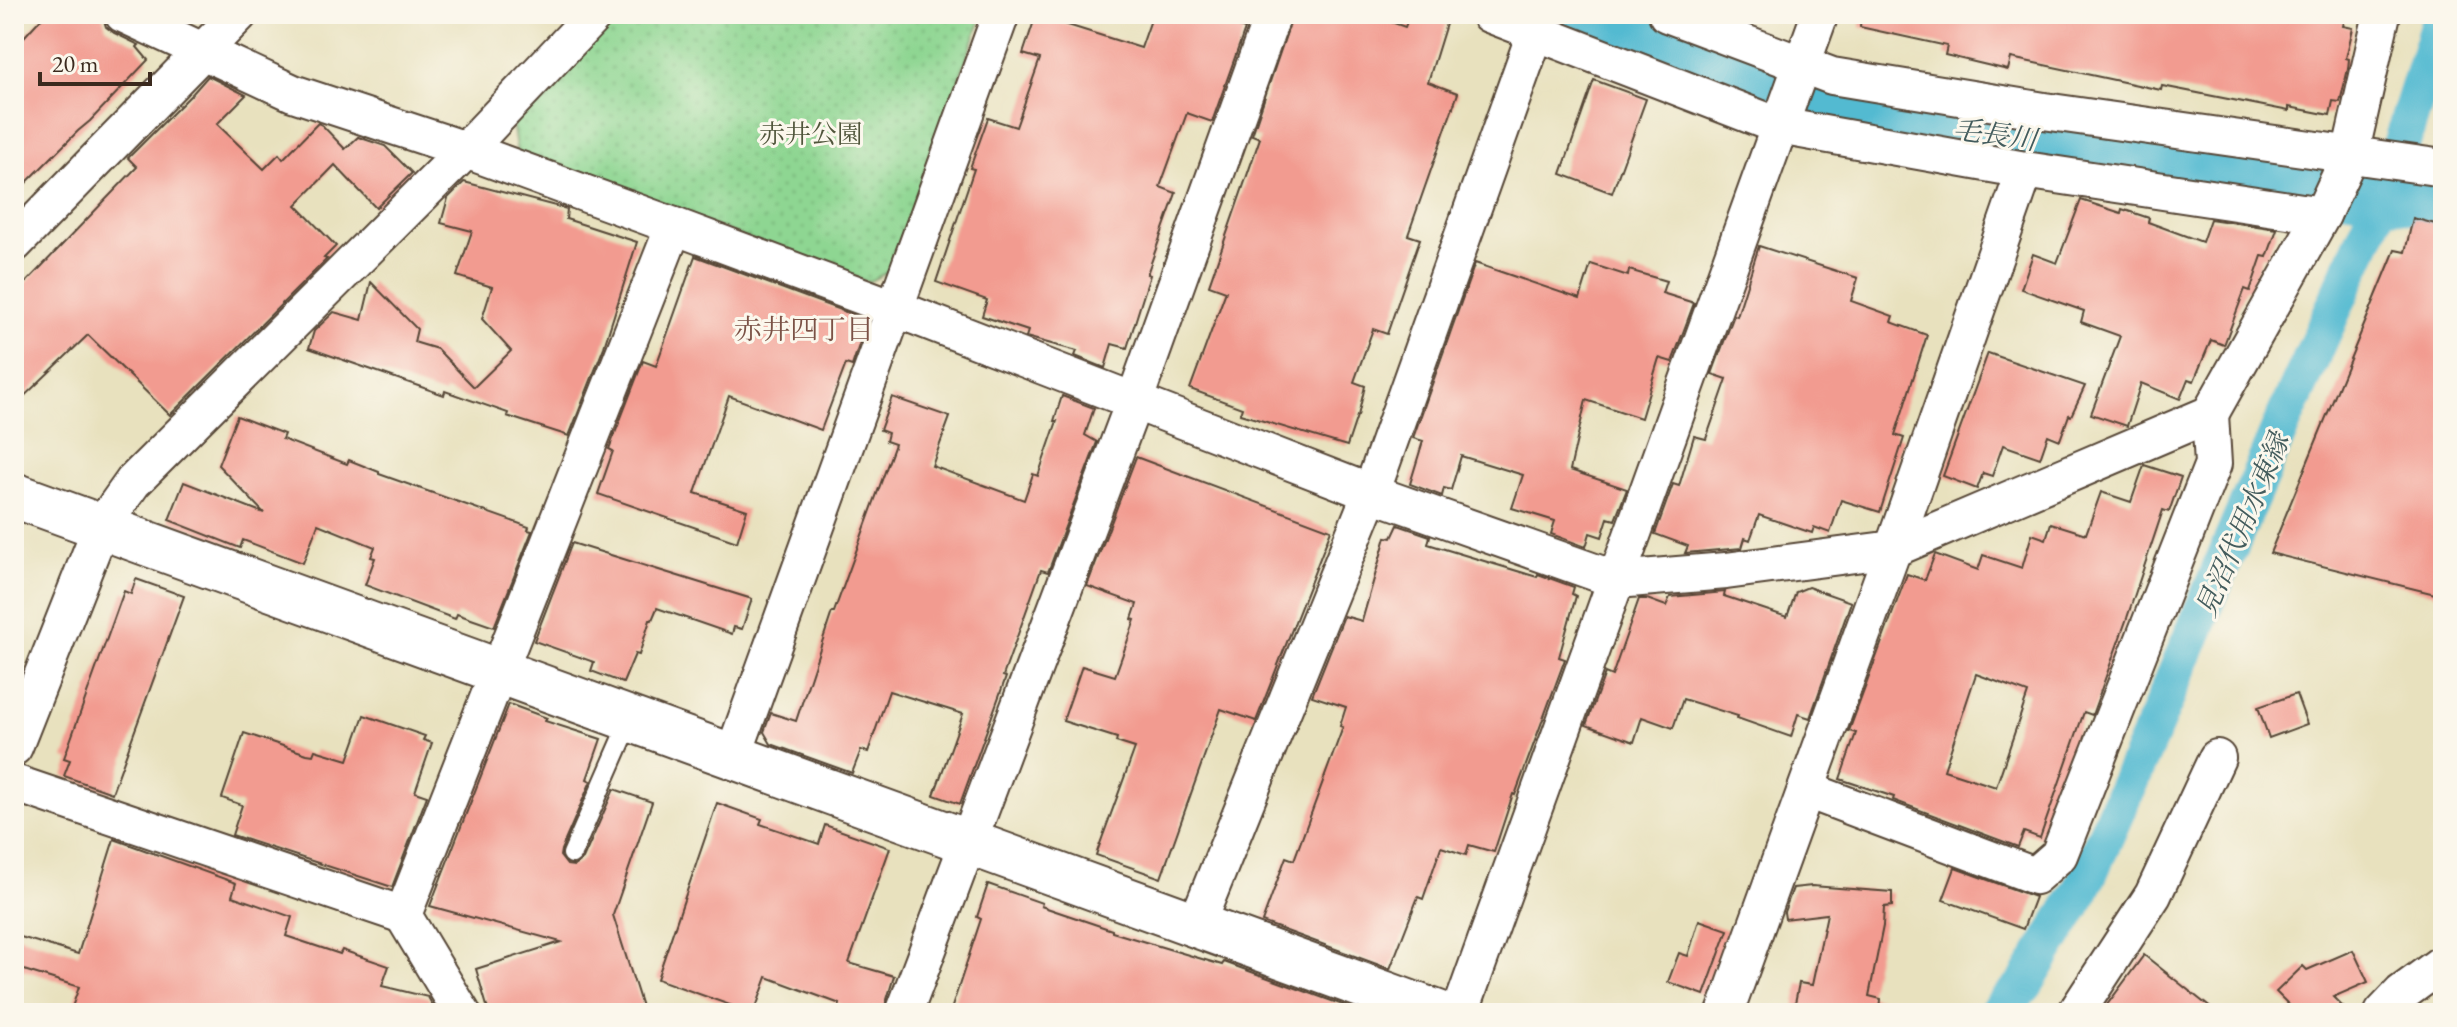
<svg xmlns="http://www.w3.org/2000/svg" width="2457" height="1027" viewBox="0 0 2457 1027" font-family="'EB Garamond','Noto Serif JP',serif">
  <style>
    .park { fill: url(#park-dots); stroke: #648058; stroke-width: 2 }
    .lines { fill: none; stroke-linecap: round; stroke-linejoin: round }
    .canal { stroke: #53bad1; stroke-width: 38 }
    .river { stroke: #53bad1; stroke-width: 66 }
    .building { fill: #f29b90; fill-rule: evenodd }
    .lane-casing { stroke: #554536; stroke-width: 22 }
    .street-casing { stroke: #554536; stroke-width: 40 }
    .secondary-casing { stroke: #554536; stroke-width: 48 }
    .lane { stroke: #fff; stroke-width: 18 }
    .street { stroke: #fff; stroke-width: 36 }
    .secondary { stroke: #fff; stroke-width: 44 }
    .labels { text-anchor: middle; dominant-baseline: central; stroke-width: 6; stroke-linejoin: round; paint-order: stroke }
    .park-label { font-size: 26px; fill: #50553b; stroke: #fbf7ec }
    .water-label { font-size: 28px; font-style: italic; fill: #435c5d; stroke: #fbf7ec }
    .neighbourhood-label { font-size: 28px; fill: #7b5246; stroke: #fbf7ec }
  </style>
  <defs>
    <pattern id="park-dots" width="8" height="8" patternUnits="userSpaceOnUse" patternTransform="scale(2)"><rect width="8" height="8" fill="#8ed692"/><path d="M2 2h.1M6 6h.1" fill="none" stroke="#7bb87d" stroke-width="1.8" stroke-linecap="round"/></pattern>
  </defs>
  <rect width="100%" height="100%" fill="#fbf7ec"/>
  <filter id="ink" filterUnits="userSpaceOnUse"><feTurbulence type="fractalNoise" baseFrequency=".0125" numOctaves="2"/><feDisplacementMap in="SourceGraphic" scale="16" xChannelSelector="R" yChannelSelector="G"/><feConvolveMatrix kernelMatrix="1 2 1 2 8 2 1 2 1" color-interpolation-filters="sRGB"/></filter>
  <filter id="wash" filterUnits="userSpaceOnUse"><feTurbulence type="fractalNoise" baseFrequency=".006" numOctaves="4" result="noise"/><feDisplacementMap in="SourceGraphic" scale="32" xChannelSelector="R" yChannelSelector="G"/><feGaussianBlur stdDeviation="1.8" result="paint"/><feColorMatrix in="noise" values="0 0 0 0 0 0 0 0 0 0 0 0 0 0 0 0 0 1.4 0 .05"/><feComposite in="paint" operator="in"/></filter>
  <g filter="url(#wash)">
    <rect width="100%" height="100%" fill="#e8e1be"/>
    <!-- park -->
    <path class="park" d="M616,14h367l-95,258 -20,10 -351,-128 -5,-32z"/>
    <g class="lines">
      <!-- canal -->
      <path class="canal" d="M1997,1013l28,-29 56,-93 67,-151 136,-321 104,-232 54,-173"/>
      <!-- river -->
      <path class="river" d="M1560,14l77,30 93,25 90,30 112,27 456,61 55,9"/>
    </g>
    <g id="blocks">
      <!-- building -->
      <g class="building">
        <path d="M45,14h57l4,13 8,6 25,12 -2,2 11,13 -58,61 -12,10 -64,64v-147z"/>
        <path d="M1153,14h49l43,15 -33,93 -25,-9 -27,74 16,6 -29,81 3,1 -23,73 -15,-4 -7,24 -30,-12 2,-5 -51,-14 2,-6 -46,-15 5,-16 -51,-18 38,-113 -4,-1 18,-50 28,9 24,-68 -17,-5 13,-39 105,33z"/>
        <path d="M1293,14h76l36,13 5,-13h6l30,10 -18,58 30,11 -50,142 12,4 -33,95 -14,-5 -19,53 11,4 -7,30h-1l-10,30 -107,-32 2,-6 -52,-19 36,-98 -17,-6 51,-147 -8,-3z"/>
        <path d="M1861,14h256l20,5 1,-5h208l-3,12 10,2 -7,30 3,1 -1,10 -8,33 -7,-1 -3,14 -41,-8v4l-127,-25 -1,4 -150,-32 -3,12 -63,-15 2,-9 -87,-19z"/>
        <path d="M208,76l38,19 -29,29 47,45 15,-15 4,5 35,-36 4,2 23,24 13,-12 27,9 27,27 -36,35 -41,-43 -39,40 40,41 -12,12 3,1 -157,156 -82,-80 -74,71v-111l123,-128 -9,-9 65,-65z"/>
        <path d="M1594,80l52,19 -34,94 -51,-19z"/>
        <path d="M464,182l103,27 -1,10 71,23 -33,105 -35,89 -62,-20 1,-3 -63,-22 -1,4 -135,-47 5,-17 20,-19 28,8 9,-38 46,47 -3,13 23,7 37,38 37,-36 -29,-32 10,-32 -35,-11 15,-45 -31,-8 7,-25z"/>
        <path d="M2081,200l40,13 1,-4 27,9 -1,4 54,20 8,-23 67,10 -10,28 -5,-1 -12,35 -5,-2 -21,56 -13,-5 -17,41 -6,-2 -8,20 -39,-16 -14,43 -36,-12 29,-78 -39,-14 3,-11 -63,-22 12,-35 24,9z"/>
        <path d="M2413,218l30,8v370l-173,-43 125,-303 10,2z"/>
        <path d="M1759,246l99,32 -7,23 42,15 -2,6 36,13 -32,100 9,3 -24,74 -39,-12 -11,33 -16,-6 -2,6 -53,-18 -9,25 -5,-2 -3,10 -57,5 3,-7 -33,-12 18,-50 6,2 15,-50 12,3 21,-60 -15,-5 22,-59 3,1z"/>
        <path d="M695,256l164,61 -6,19 8,3 -9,27 -6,-2 -25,66 -92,-34 -34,97 52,17 -10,32 -139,-48 15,-43 -4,-2 34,-88 13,5z"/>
        <path d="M1475,263l105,36 11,-35 37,12 1,-6 37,11 -4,12 32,10 -22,59 -13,-4 -18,60 -55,-18 -16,70 57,19 -12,31 -7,-2 -6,19 -12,-4 -4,14 -35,-13 4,-13 -43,-13 11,-33 -62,-19 -10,34 -7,-2 -2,8 -32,-12 13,-43 -10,-3z"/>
        <path d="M1988,353l97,33 -14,30 -2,-1 -9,25 -12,-5 -8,23 -37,-13 -11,31 -9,-3 -6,16 -34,-13z"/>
        <path d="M1062,396l32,12 -9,27 12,7 -49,130 -7,-2 -38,106 3,1 -46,127 -26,-9 29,-81 -74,-23 -21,61 -7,-2 -9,23 -81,-29 -7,-12 7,-19 25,8 36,-109h2l61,-168 -9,-3 2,-8 -8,-3 12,-33 58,20 -18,49 92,34 9,-26 5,2 19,-55h-3z"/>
        <path d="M237,416l47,18 -2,5 65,25 2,-4 30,12v2l150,53 -1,3 4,1 -38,96 -37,-13 -2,5 -90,-34 10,-27 -4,-1 4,-10 -57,-23 -15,39 -60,-23 -3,8 -71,-28 15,-38 80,31 -46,-48z"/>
        <path d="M1136,457l195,73 -75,191 -35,-12 -60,169 -65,-23 39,-107 -19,-6 1,-4 -54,-17 19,-55 33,10 20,-56 -3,-1 5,-15 -50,-18z"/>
        <path d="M2144,465l37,12 -12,35 -6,-2 -36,108 -35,97 -8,-3 -44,126 -16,-6 -6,15 -125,-47 1,-3 -54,-18 16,-46 -7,-2 58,-157 18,6 10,-26 43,16 5,-15 39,13 10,-34 14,5 5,-16 35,11 15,-42 30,10zM1976,674l52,19 -32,94 -52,-17z"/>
        <path d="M1398,525l32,11 -2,8 109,33 1,-3 36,13 -2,7 4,2 -17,61 6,2 -50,136 -2,-1 -19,58 -25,-7 -3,10 -25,-8 -18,52 -5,-2 -28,72 -128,-47 24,-65 8,3 49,-133 -3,-1 6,-19 -34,-11 32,-80 18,5 24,-84 6,1z"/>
        <path d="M572,543l180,56 -10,30 -8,-2 -2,7 -75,-26 -5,12h-2l-11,35 -4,-1 -12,29 -32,-12 3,-9 -60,-21z"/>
        <path d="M136,579l48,17 -72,197 -48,-17 6,-16 -6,-2 60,-167 7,3z"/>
        <path d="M1808,587l43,15 -41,116 -12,-4 -7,23 -54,-19 1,-2 -55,-17 -10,29 -31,-11 -8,25 -48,-17 19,-52 7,3 27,-77h8l19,7 4,-9 55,-5 -1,4 63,21 9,-25z"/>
        <path d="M2296,694l11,30 -38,14 -11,-31z"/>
        <path d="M509,704l38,14 -2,3 56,18 -14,40 4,2 -30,69 -1,6 7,9 7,1 9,-7 31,-70 38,13 -39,113 31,98h-155l-13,-44 85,-27 -131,-36z"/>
        <path d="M364,715l61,21 -2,4 9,3 -17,49 12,4 -35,91 -160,-52 10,-30 -20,-7 22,-65 63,21 6,1 2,-5 33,10z"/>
        <path d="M717,803l45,16 -2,5 59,20 6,-19 65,23 -41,115 45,13 -11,37h-45l2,-9 -73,-27 -13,36h-2l-95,-34z"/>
        <path d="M114,839l122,44 -4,13 60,21 -6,19 54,18 2,-4 47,16 -7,20 46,11 9,16h-367l9,-26 -65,-20v-32l64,19z"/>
        <path d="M1955,868l80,29 -12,32 -80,-29z"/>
        <path d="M988,884l54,19 -1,3 71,24v2l110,33 2,-3 141,51h-415l31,-94 -4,-2z"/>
        <path d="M1812,886l80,6v14l-8,1 -1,19 -14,70 12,3 -1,14h-87l6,-30 13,2 15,-71 -42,5 -1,-7 9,-24z"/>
        <path d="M1699,920l29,10 -24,65 -36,-13 11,-29 9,3z"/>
        <path d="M2353,950l15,32 -35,15 16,16h-52l-21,-21 27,-26 4,4z"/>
        <path d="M2144,955l73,58h-116z"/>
      </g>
    </g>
  </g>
  <g filter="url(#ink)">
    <use href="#blocks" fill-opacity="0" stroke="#554536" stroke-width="2"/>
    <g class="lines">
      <!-- lane casing -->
      <g class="lane-casing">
        <path id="lane" d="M572,854l59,-135"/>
      </g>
      <!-- street casing -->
      <g class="street-casing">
        <g id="street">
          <path d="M123,14l170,79 173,57 208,76 220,82 477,185 246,87 109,-9 167,-22 317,-135 112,-199 28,-60 32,-141"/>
          <path d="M1489,14l290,112 246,44 297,45"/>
          <path d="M1667,14l165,62 212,35 399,57"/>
          <path d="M14,244l225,-230"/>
          <path d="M14,747l87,-220 32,-45 333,-332 129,-136"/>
          <path d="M733,756l268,-742"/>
          <path d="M14,783l389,132"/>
          <path d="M1807,790l228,86 24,-21 154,-391 -3,-50"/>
          <path d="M1196,925l175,-432 165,-462"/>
          <path d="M462,1013l-59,-98 271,-689"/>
          <path d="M904,1013l230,-611 139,-388"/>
          <path d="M1460,1013l360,-999"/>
          <path d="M1725,1013l168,-464 132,-379"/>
          <path d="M2076,1013l77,-118 64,-137"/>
          <path d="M2383,1013l19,-20 41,-30"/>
        </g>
      </g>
      <!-- secondary casing -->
      <g class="secondary-casing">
        <path id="secondary" d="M14,495l1424,518"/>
      </g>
      <!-- lane -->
      <use href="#lane" class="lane"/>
      <!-- street -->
      <use href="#street" class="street"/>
      <!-- secondary -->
      <use href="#secondary" class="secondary"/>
    </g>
  </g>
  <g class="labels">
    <!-- park labels -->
    <g class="park-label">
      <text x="811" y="134">赤井公園</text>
    </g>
    <!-- water labels -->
    <g class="water-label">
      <text transform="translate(1995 134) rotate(8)">毛長川</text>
      <text transform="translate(2242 525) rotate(-67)">見沼代用水東縁</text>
    </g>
    <!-- neighbourhood labels -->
    <g class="neighbourhood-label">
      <text x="804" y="329">赤井四丁目</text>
    </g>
  </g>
  <!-- margin -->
  <rect width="2457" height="1027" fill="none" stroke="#fbf7ec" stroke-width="48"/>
  <!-- scale -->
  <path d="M40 72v12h110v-12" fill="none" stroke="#3b2a1e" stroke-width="4"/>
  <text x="52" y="72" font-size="24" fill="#3b2a1e" stroke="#fbf7ec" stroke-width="6" paint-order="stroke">20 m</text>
</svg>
